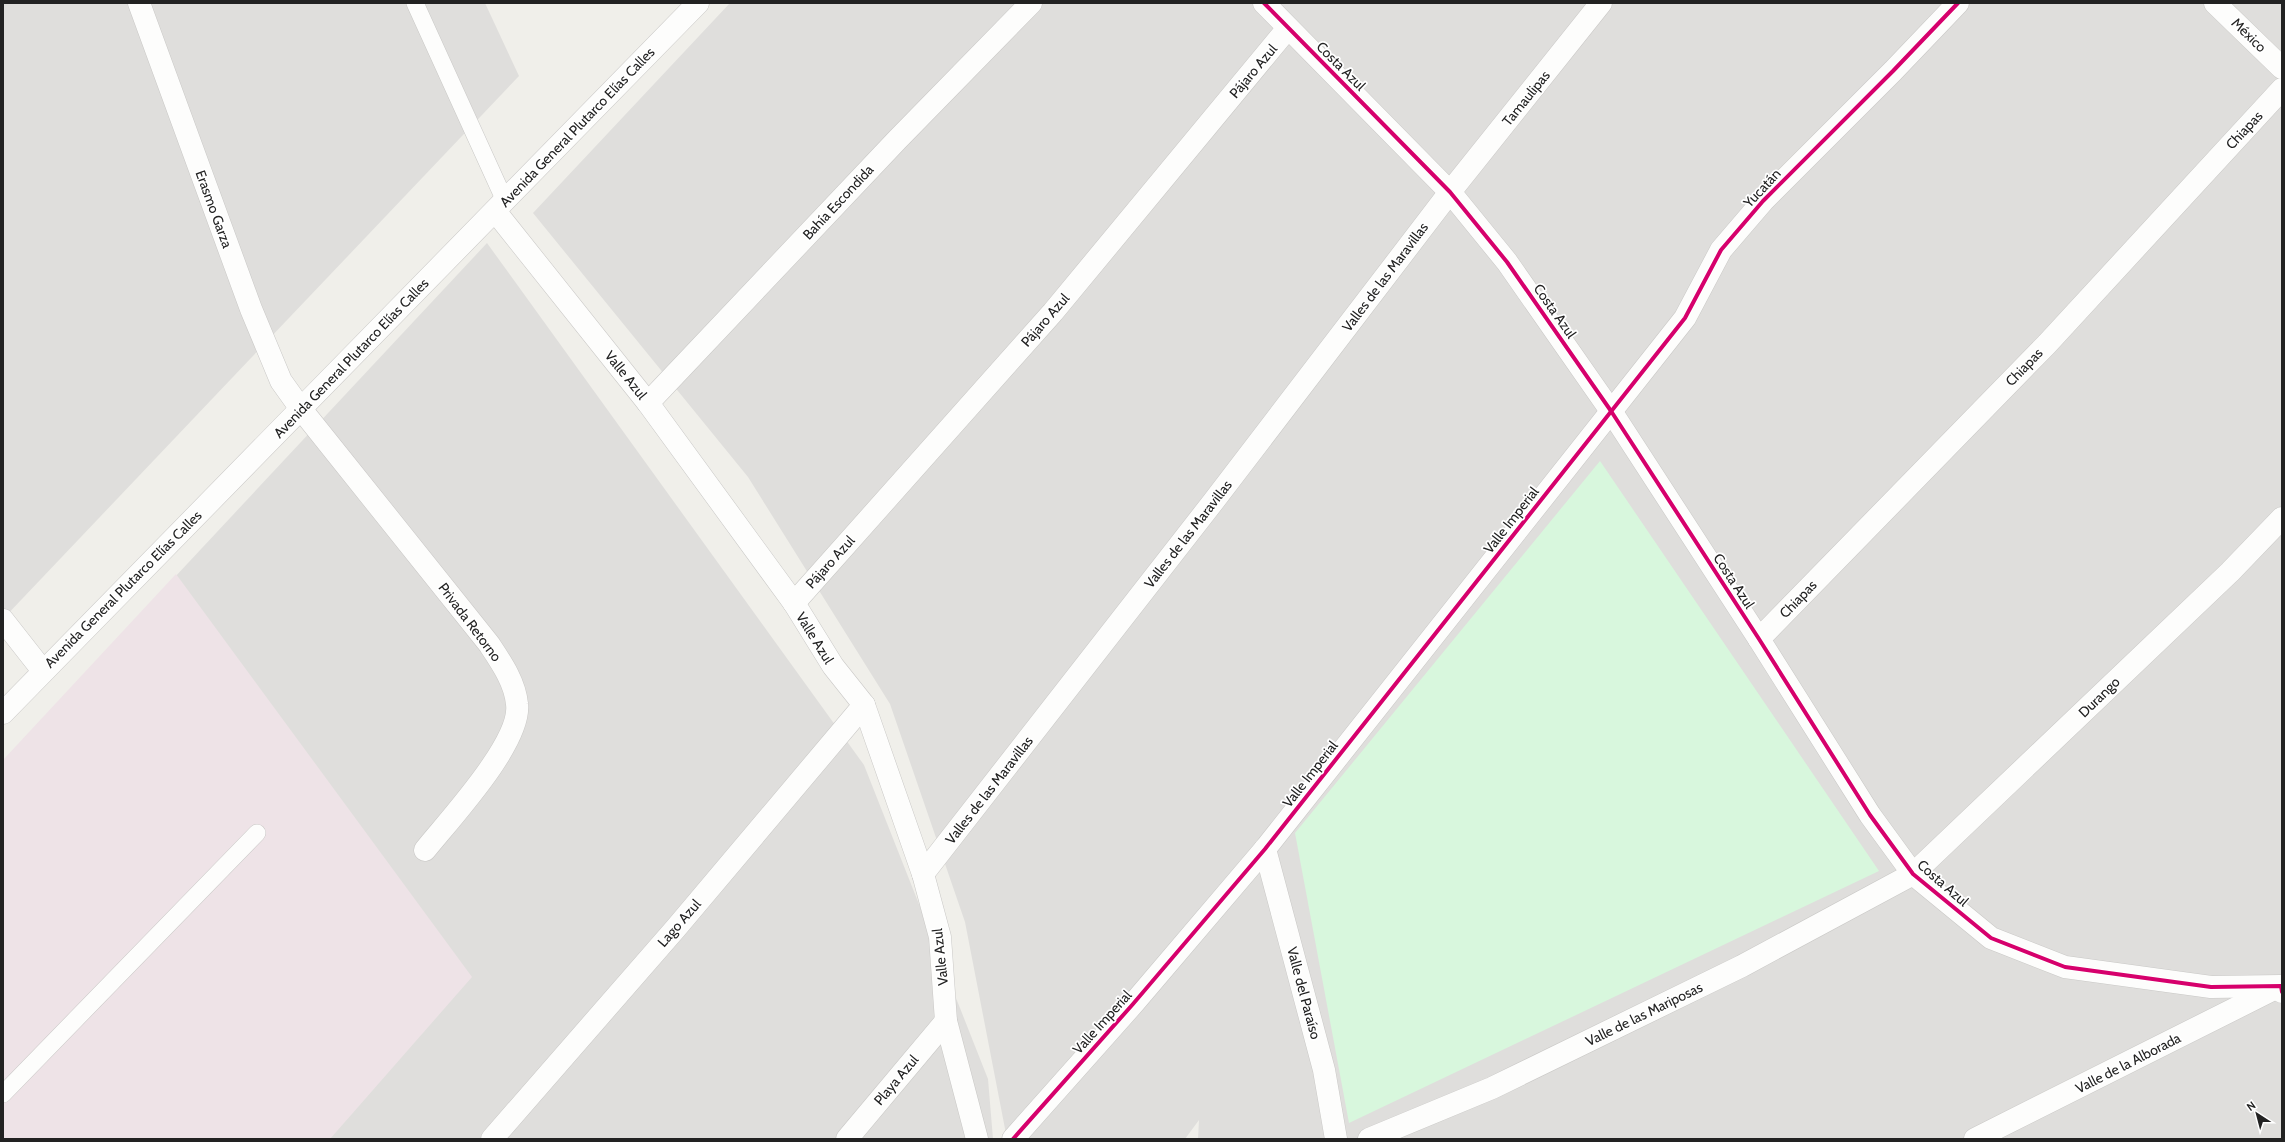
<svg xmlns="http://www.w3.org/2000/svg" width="2285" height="1142" viewBox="0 0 2285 1142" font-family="Cabin,sans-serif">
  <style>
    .residential { fill: #dfdedc }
    .industrial { fill: #eee3e7 }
    .park { fill: #d8f7dd }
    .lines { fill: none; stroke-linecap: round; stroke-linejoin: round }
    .service-casing { stroke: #c9c8c6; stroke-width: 18 }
    .minor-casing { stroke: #c9c8c6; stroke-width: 23 }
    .tertiary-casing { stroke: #c9c8c6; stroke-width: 23 }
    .service { stroke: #fdfdfc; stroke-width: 17 }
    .minor { stroke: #fdfdfc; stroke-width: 22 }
    .tertiary { stroke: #fdfdfc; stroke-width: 22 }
    .cycleway-casing { stroke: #fff; stroke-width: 6 }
    .cycleway { stroke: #d6006c; stroke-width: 4 }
    .labels { text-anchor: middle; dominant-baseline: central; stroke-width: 3.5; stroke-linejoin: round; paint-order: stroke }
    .street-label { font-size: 14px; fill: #222; stroke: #fff }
  </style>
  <rect width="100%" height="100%" fill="#f0efea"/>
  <!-- residential -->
  <g class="residential">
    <path d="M3,3h482l34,73 -516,543z"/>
    <path d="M730,3h1552v1136h-1084l1,-19 -14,19h-178l-42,-217 -75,-218 -142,-227 -215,-264z"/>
    <path d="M487,243l377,522 124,314 5,60h-990v-378z"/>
  </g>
  <!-- industrial -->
  <path class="industrial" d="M176,574l296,403 -142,162h-327v-379z"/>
  <!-- park -->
  <path class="park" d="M1600,461l279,410 -530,252 -54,-290z"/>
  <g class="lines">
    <!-- service casing -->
    <g class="service-casing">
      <g id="service">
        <path d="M415,3l90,198"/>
        <path d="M3,1094l254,-261"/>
      </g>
    </g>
    <!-- minor casing -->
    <g class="minor-casing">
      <g id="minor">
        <path d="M139,3l112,306 30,72 20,28 188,235c12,18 26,38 28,60 5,38 -68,116 -92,146"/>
        <path d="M1264,3l186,189 57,70 104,149 148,228 111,176 43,59 78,64 74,29 146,20 70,-1 1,6"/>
        <path d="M2215,3l67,65"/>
        <path d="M495,211l153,192 146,200 39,63 31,39 59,169 17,63 6,84 31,118"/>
        <path d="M648,403l249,-263 134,-137"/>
        <path d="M794,603l259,-291 235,-284"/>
        <path d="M3,620l40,51"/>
        <path d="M1759,639l288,-295 235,-255"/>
        <path d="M1265,849l59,221 12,69"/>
        <path d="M923,874l290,-372 237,-310 151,-189"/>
        <path d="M492,1139l184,-211 188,-223"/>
        <path d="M847,1139l99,-118"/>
        <path d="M1013,1139l120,-135 132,-155 420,-531 36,-68 42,-49 130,-130 65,-68"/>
        <path d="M1369,1139l123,-51 250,-122 171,-92 317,-302 52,-54"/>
        <path d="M1975,1139l301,-151"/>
      </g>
    </g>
    <!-- tertiary casing -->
    <g class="tertiary-casing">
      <path id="tertiary" d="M3,713l695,-710"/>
    </g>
    <!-- service -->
    <use href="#service" class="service"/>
    <!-- minor -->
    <use href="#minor" class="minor"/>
    <!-- tertiary -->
    <use href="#tertiary" class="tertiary"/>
    <!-- cycleway casing -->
    <g class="cycleway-casing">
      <g id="cycleway">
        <path d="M1264,3l186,189 57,70 104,149 148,228 111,176 43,59 78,64 74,29 146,20 70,-1 1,6"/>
        <path d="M1013,1139l120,-135 132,-155 420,-531 36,-68 42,-49 130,-130 65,-68"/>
      </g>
    </g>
    <!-- cycleway -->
    <use href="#cycleway" class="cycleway"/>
  </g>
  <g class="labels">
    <!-- street labels -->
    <g class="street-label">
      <text transform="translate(2249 35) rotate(44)">México</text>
      <text transform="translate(1341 66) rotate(45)">Costa Azul</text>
      <text transform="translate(1253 71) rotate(-50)">Pájaro Azul</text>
      <text transform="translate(1526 98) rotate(-51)">Tamaulipas</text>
      <text transform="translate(577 127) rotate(-46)">Avenida General Plutarco Elías Calles</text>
      <text transform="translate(2244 130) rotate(-47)">Chiapas</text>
      <text transform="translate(1762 188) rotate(-47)">Yucatán</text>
      <text transform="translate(838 202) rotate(-47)">Bahía Escondida</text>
      <text transform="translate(214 209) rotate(70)">Erasmo Garza</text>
      <text transform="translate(1385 277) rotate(-53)">Valles de las Maravillas</text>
      <text transform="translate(1555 311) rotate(55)">Costa Azul</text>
      <text transform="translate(1045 320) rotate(-49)">Pájaro Azul</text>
      <text transform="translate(351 358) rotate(-46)">Avenida General Plutarco Elías Calles</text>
      <text transform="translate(2024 367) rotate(-46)">Chiapas</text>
      <text transform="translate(626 375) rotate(51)">Valle Azul</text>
      <text transform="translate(1511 520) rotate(-52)">Valle Imperial</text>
      <text transform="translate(1188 534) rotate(-52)">Valles de las Maravillas</text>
      <text transform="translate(830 562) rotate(-48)">Pájaro Azul</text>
      <text transform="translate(1734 581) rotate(57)">Costa Azul</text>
      <text transform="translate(123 589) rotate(-45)">Avenida General Plutarco Elías Calles</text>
      <text transform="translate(1798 599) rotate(-46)">Chiapas</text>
      <text transform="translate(470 622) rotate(53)">Privada Retorno</text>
      <text transform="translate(815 638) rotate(58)">Valle Azul</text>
      <text transform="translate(2099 697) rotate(-44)">Durango</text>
      <text transform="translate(1310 774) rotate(-52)">Valle Imperial</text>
      <text transform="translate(989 790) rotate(-52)">Valles de las Maravillas</text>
      <text transform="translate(1943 883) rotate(41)">Costa Azul</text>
      <text transform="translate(679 923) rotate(-49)">Lago Azul</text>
      <text transform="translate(940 957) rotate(-96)">Valle Azul</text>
      <text transform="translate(1304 993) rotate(75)">Valle del Paraíso</text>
      <text transform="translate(1644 1014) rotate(-26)">Valle de las Mariposas</text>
      <text transform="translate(1102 1022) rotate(-48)">Valle Imperial</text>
      <text transform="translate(2128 1063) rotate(-27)">Valle de la Alborada</text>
      <text transform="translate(896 1080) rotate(-50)">Playa Azul</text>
    </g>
  </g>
  <!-- border -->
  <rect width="2285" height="1142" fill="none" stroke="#222222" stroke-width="8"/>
  <!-- north arrow -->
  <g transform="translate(2257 1114) rotate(324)" stroke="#ffffff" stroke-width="3" paint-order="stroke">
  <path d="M0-3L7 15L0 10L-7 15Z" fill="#222222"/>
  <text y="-6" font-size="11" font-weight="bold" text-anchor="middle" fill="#222222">N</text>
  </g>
</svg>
